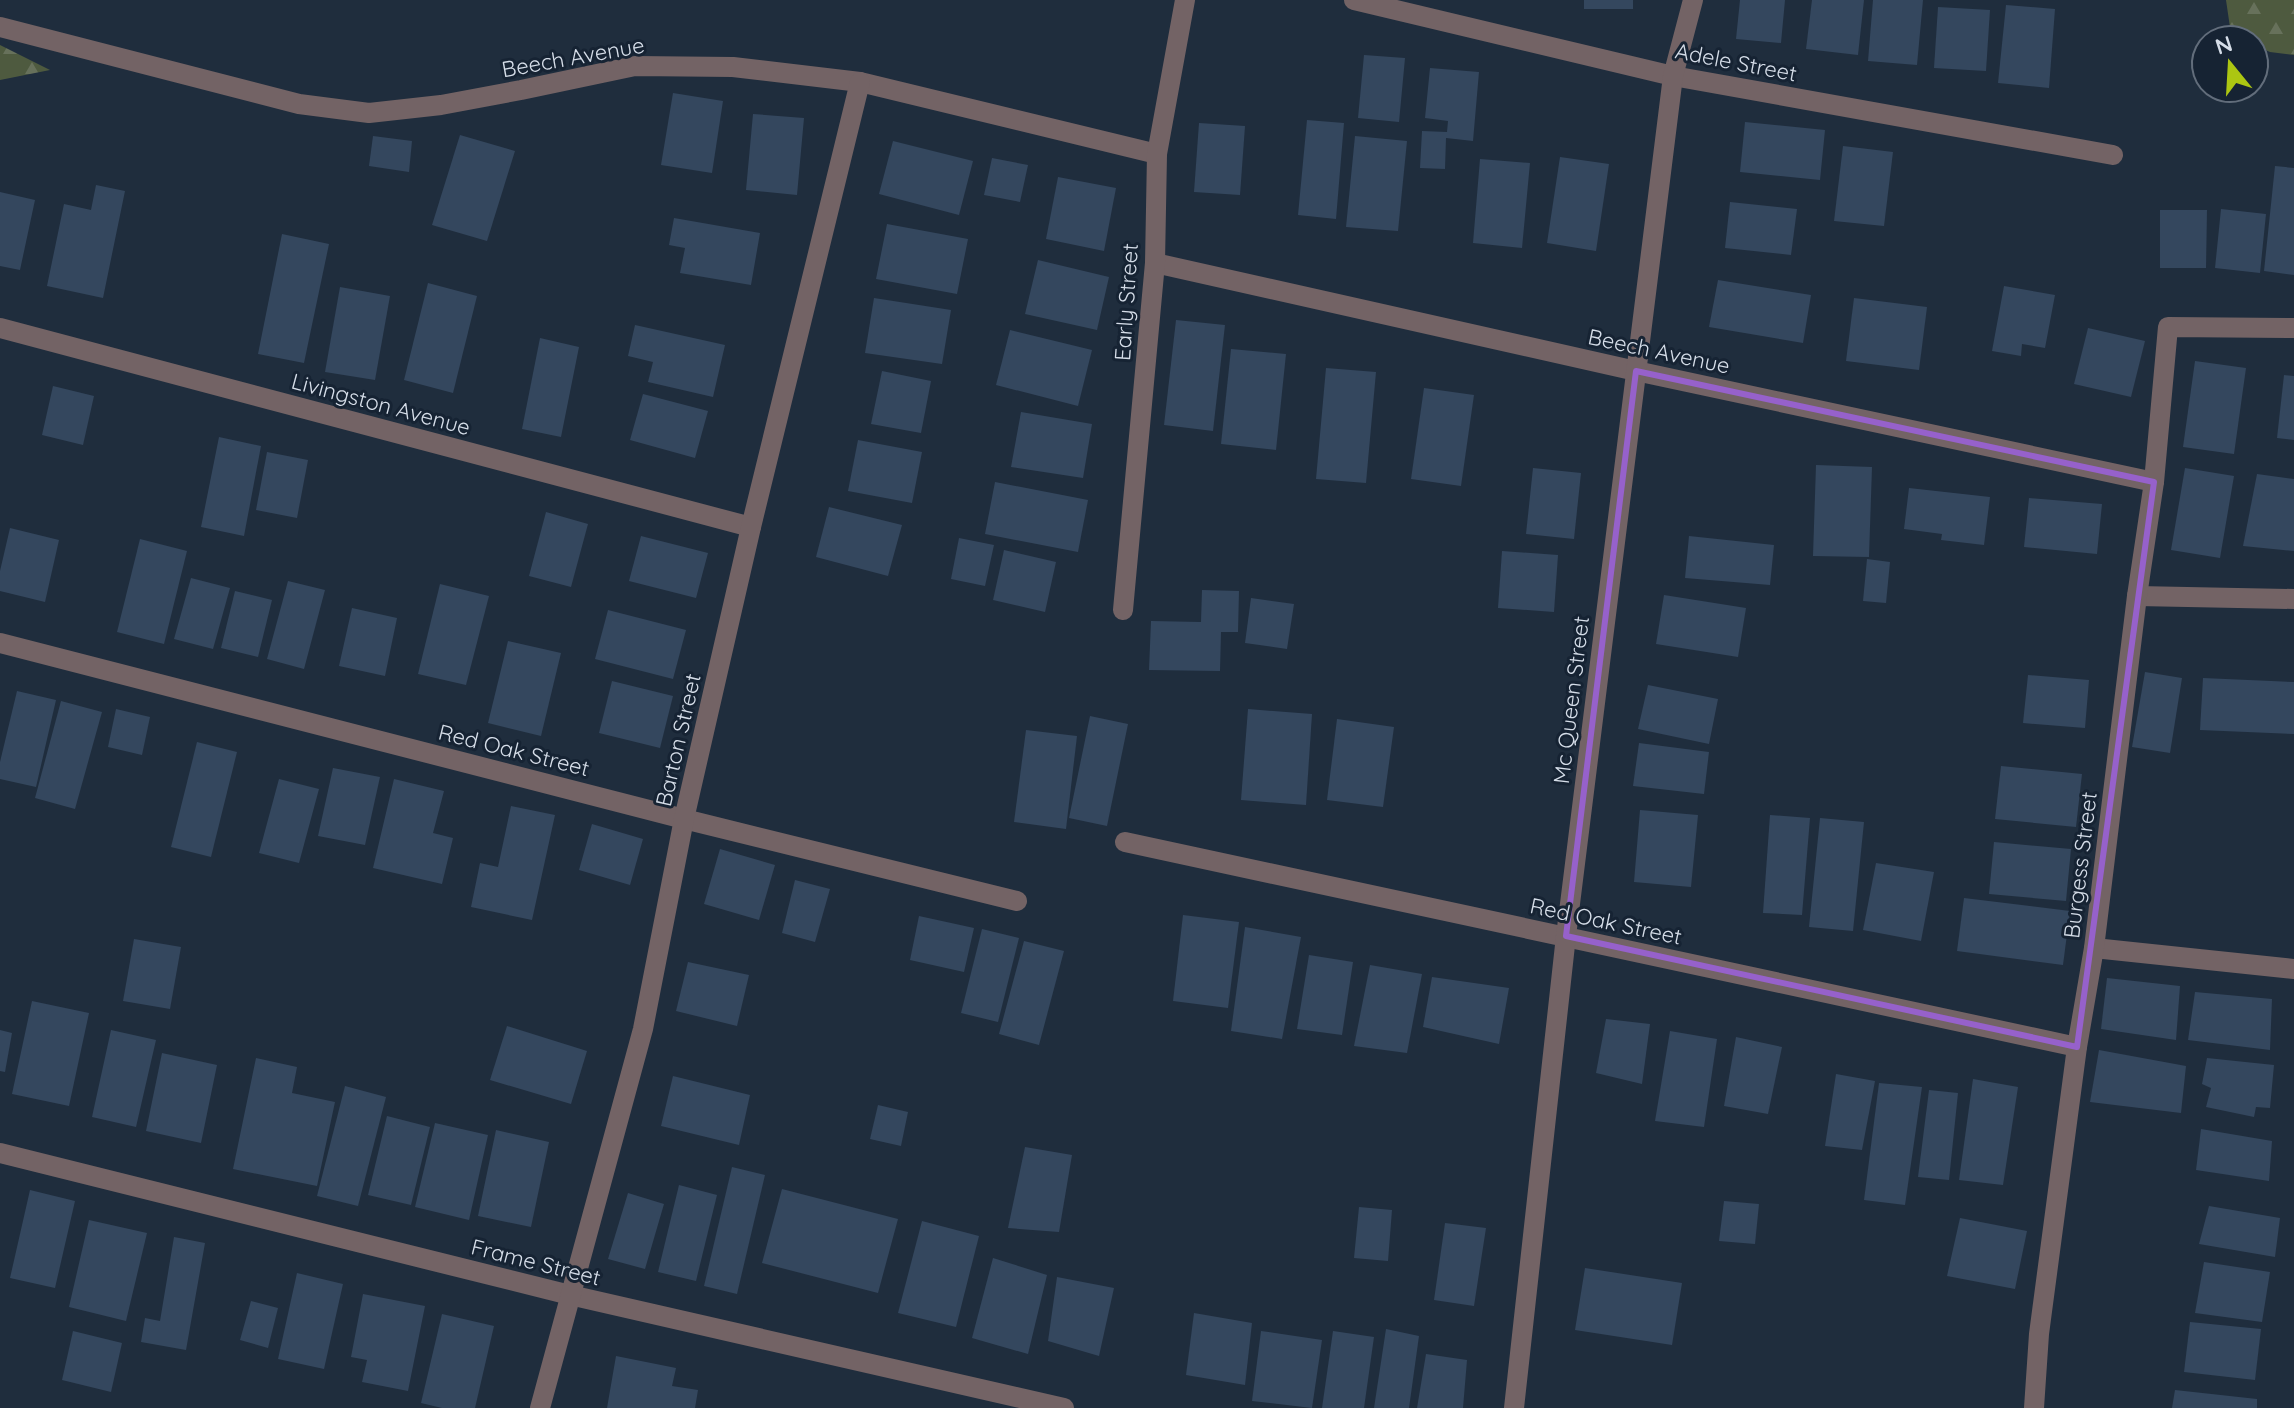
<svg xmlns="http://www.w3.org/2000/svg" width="2294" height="1408" viewBox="0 0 2294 1408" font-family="Quicksand,sans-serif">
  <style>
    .forest { fill: url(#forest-firs) }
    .building { fill: #34475e }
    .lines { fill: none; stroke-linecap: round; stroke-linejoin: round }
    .street { stroke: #736365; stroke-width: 20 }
    .marked { fill: none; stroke: #9661cb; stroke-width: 6; stroke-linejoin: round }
    .labels { text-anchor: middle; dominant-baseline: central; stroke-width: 6; stroke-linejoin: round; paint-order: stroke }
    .street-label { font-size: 22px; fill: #d5dde8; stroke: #162333 }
  </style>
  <defs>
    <pattern id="forest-firs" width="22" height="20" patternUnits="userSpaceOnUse" patternTransform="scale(2)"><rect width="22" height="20" fill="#4e5a3f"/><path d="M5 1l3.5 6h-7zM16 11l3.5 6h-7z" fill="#67715b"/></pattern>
  </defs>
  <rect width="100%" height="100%" fill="#1f2d3d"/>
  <!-- forest -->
  <g class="forest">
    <path d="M2226,0h68v55l-24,-3 -16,-7v-5h-10l-13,-6z"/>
    <path d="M0,45l50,25 -50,10z"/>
  </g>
  <!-- building -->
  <g class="building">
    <rect x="1584" y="0" width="49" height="9"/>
    <path d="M1740,0h45l-4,43 -45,-4z"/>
    <path d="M1812,0h52l-6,55 -52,-6z"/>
    <path d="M1873,0h50l-6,65 -49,-4z"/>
    <path d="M2006,5l49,4 -6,79 -51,-5z"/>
    <path d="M1938,7l52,3 -4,61 -52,-3z"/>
    <path d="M1364,55l41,3 -6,64 -41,-4z"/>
    <path d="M1430,68l49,4 -6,69 -27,-3 -1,31 -25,-1 2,-37 25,1 1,-11 -23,-3z"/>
    <path d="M673,93l50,8 -11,72 -51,-8z"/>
    <path d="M753,114l51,4 -7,77 -51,-5z"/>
    <path d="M1307,120l37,3 -8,96 -38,-4z"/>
    <path d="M1745,122l80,8 -5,50 -80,-8z"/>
    <path d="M1199,123l46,3 -5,69 -46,-3z"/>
    <path d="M460,135l55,16 -28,90 -55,-16z"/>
    <path d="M373,136l39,5 -3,31 -40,-6z"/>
    <path d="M1355,136l52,5 -9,90 -52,-4z"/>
    <path d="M893,141l80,20 -14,54 -80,-21z"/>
    <path d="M1843,146l50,6 -9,74 -50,-5z"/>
    <path d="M1560,157l49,7 -13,87 -49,-8z"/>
    <path d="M992,158l36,7 -8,37 -36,-7z"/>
    <path d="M1480,159l50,4 -8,85 -49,-5z"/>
    <path d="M2275,166l19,2v107l-30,-4z"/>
    <path d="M1058,177l58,11 -12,63 -58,-12z"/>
    <path d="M96,185l29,6 -22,107 -56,-12 17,-82 27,6z"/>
    <path d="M0,192l35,8 -15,70 -20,-4z"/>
    <path d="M1730,202l67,7 -6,46 -66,-7z"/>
    <path d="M2221,209l45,5 -6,59 -45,-5z"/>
    <path d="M2160,210h47l-1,58h-46z"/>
    <path d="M674,218l86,15 -9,52 -71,-12 5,-25 -16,-3z"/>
    <path d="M887,224l81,15 -11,55 -81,-15z"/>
    <path d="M282,234l47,10 -25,119 -46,-9z"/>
    <path d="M1038,260l71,17 -12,53 -72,-16z"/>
    <path d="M1718,280l93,15 -8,48 -94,-16z"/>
    <path d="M428,283l49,13 -24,97 -49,-13z"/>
    <path d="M2004,286l51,9 -10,53 -23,-4 -1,12 -29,-5z"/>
    <path d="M340,287l50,9 -15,84 -50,-8z"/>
    <path d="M874,298l77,12 -9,54 -77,-11z"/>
    <path d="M1854,298l73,9 -8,63 -73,-9z"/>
    <path d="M1176,320l49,5 -12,106 -49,-6z"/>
    <path d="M635,325l90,20 -12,52 -65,-15 5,-20 -25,-6z"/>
    <path d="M2088,328l57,13 -14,56 -57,-13z"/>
    <path d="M1010,330l82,20 -14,56 -82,-21z"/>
    <path d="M540,338l39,9 -18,90 -39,-8z"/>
    <path d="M1231,349l55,5 -10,96 -55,-6z"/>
    <path d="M2195,361l51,7 -12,86 -51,-7z"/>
    <path d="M1326,368l50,4 -10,111 -50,-4z"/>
    <path d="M882,371l49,10 -10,52 -50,-9z"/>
    <path d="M2284,375l10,1v64l-17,-2z"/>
    <path d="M53,386l41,10 -11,49 -41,-10z"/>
    <path d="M1424,388l50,7 -13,91 -50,-7z"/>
    <path d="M643,394l65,17 -13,47 -65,-18z"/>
    <path d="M1021,412l71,12 -9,54 -72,-11z"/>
    <path d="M219,437l42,9 -17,90 -43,-9z"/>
    <path d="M858,440l64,12 -10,51 -64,-12z"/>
    <path d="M267,452l41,8 -11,58 -41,-8z"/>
    <path d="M1816,465l56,2 -3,90 -56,-1z"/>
    <path d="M1533,468l48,5 -7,66 -48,-5z"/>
    <path d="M2185,468l49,8 -14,82 -49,-8z"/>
    <path d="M2257,474l37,5v72l-51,-5z"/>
    <path d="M995,482l93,18 -10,52 -93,-18z"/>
    <path d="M1909,488l81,9 -6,48 -43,-5 1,-6 -38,-5z"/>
    <path d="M2029,498l73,6 -5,50 -73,-7z"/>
    <path d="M829,507l73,18 -14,51 -72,-19z"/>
    <path d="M546,512l42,12 -17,63 -42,-11z"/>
    <path d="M10,528l49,12 -14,62 -45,-11v-20z"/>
    <path d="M641,536l67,17 -12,45 -67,-17z"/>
    <path d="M1689,536l85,9 -4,40 -85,-7z"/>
    <path d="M959,538l35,7 -9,41 -34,-7z"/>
    <path d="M140,539l47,12 -23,93 -47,-12z"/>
    <path d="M1004,550l52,12 -11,50 -52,-12z"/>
    <path d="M1502,551l56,4 -4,57 -56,-4z"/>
    <path d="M1867,559l23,3 -4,41 -23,-2z"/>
    <path d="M191,578l39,10 -17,61 -39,-10z"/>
    <path d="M288,581l37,9 -21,79 -37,-10z"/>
    <path d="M440,584l49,12 -23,89 -48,-11z"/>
    <path d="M1202,590l37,1 -1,41h-17l-1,39 -71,-1 2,-49 50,1z"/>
    <path d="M235,591l37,9 -14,57 -37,-9z"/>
    <path d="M1664,595l82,13 -8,49 -82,-13z"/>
    <path d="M1251,598l43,6 -7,45 -42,-6z"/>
    <path d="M352,608l45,10 -12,58 -46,-10z"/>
    <path d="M608,610l78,20 -13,49 -78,-20z"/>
    <path d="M508,641l53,12 -20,83 -53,-13z"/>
    <path d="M2145,672l37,6 -12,75 -38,-6z"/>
    <path d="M2028,675l61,5 -4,48 -62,-5z"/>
    <path d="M2203,678l91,4v52l-94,-4z"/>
    <path d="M612,681l61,15 -13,52 -61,-15z"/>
    <path d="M1648,685l70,14 -9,45 -71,-15z"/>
    <path d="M17,691l39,9 -20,87 -36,-8v-17z"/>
    <path d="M61,701l41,11 -27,97 -40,-11z"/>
    <path d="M116,709l34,8 -8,38 -34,-8z"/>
    <path d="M1248,709l64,5 -6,91 -65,-5z"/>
    <path d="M1090,716l38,8 -21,102 -38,-8z"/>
    <path d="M1337,719l57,8 -11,80 -56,-7z"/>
    <path d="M1026,730l51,6 -11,93 -52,-7z"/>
    <path d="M197,742l40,10 -26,105 -40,-10z"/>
    <path d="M1639,743l70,9 -5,42 -71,-8z"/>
    <path d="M2001,766l81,8 -6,53 -81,-8z"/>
    <path d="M333,768l47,9 -15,68 -47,-9z"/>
    <path d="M279,779l40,10 -20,74 -40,-10z"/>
    <path d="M394,779l50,12 -11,42 20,5 -11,46 -69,-16z"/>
    <path d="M511,806l44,9 -23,105 -61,-13 9,-44 18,4z"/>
    <path d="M1640,810l58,5 -7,72 -57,-5z"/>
    <path d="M1770,815l40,3 -8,97 -39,-2z"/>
    <path d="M1820,818l44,4 -11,109 -44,-4z"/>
    <path d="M592,824l51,15 -13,46 -51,-15z"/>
    <path d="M1994,842l77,7 -5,52 -77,-7z"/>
    <path d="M720,849l55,16 -16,55 -55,-16z"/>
    <path d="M1876,863l58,9 -13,69 -58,-11z"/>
    <path d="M795,880l35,9 -15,53 -33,-9z"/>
    <path d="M1964,898l106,13 -7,54 -106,-14z"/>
    <path d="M1183,915l56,7 -11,86 -55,-7z"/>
    <path d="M919,916l55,12 -10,44 -54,-12z"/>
    <path d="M1245,927l56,10 -19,102 -51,-8z"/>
    <path d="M982,929l37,9 -21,84 -37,-9z"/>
    <path d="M134,939l47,8 -11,62 -47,-8z"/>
    <path d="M1024,941l40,10 -25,94 -40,-11z"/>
    <path d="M1309,955l44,7 -11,73 -45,-6z"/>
    <path d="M688,962l61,13 -12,51 -61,-15z"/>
    <path d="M1370,965l52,9 -15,79 -53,-7z"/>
    <path d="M1432,977l77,11 -10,56 -76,-17z"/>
    <path d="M2107,978l73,8 -4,54 -75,-11z"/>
    <path d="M2195,992l77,7 -2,51 -82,-10z"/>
    <path d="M32,1001l57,12 -20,93 -57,-12z"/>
    <path d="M1606,1019l44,5 -8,60 -46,-11z"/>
    <path d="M507,1026l80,25 -16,53 -81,-24z"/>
    <path d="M0,1030l12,3 -7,39 -5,-1z"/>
    <path d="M111,1030l45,10 -20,87 -44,-10z"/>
    <path d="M1670,1031l47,8 -13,88 -49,-6z"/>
    <path d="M1736,1037l46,10 -14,67 -44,-8z"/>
    <path d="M2099,1050l87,16 -5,47 -91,-11z"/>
    <path d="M162,1053l55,12 -16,78 -55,-12z"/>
    <path d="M256,1058l41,9 -5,26 43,9 -18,84 -84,-17z"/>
    <path d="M2207,1058l67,7 -4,43 -14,-1 -2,10 -48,-10 5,-19 -9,-4z"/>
    <path d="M1836,1074l39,7 -13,69 -37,-4z"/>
    <path d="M673,1076l77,19 -11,50 -78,-19z"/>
    <path d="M1973,1079l45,8 -15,98 -44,-5z"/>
    <path d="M1879,1083l43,4 -17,118 -41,-5z"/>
    <path d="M345,1086l41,11 -28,109 -41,-10z"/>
    <path d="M1929,1090l29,3 -9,87 -31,-3z"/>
    <path d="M878,1105l30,7 -7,34 -31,-7z"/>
    <path d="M387,1116l43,11 -19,78 -43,-10z"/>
    <path d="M435,1123l53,12 -19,85 -54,-13z"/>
    <path d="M2201,1129l71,12 -3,40 -73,-11z"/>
    <path d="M496,1130l53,12 -18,85 -53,-11z"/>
    <path d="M1025,1147l47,8 -13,77 -51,-4z"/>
    <path d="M732,1167l33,8 -28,119 -33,-8z"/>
    <path d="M679,1185l38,10 -21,86 -38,-9z"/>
    <path d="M782,1189l116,30 -20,74 -116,-30z"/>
    <path d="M30,1190l45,11 -20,87 -45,-10z"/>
    <path d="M628,1193l36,11 -19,65 -37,-10z"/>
    <path d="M1724,1201l35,3 -4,40 -36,-3z"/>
    <path d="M2209,1206l71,12 -5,39 -76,-13z"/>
    <path d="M1359,1207l33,3 -4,51 -34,-3z"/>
    <path d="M1960,1218l67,13 -12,58 -68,-13z"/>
    <path d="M89,1220l58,13 -21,88 -57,-14z"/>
    <path d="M922,1221l57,15 -23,91 -58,-14z"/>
    <path d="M1445,1223l41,5 -12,78 -40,-6z"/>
    <path d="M174,1237l31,6 -19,107 -45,-8 4,-24 15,3z"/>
    <path d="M993,1258l54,17 -19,79 -56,-16z"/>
    <path d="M2204,1262l66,10 -8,50 -67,-9z"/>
    <path d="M1585,1268l97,15 -10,62 -97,-15z"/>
    <path d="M297,1273l46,11 -19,85 -46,-10z"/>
    <path d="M1057,1277l57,11 -15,68 -51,-15z"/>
    <path d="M363,1294l62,12 -17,85 -46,-9 5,-22 -16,-3z"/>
    <path d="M251,1301l27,7 -10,40 -28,-8z"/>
    <path d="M1194,1313l58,10 -7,62 -59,-10z"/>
    <path d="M442,1314l52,12 -19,82h-33l-21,-5z"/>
    <path d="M2190,1322l71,7 -6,51 -71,-8z"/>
    <path d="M1386,1329l33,7 -10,72h-35z"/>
    <path d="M73,1331l49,12 -11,49 -49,-12z"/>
    <path d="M1261,1331l61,9 -10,68 -60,-7z"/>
    <path d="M1333,1331l41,6 -10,71h-42z"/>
    <path d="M1426,1354l41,6 -4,48h-46z"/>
    <path d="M616,1356l60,12 -4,18 26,4 -3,18h-88z"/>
    <path d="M2175,1390l82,9v9h-85z"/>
  </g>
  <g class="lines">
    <!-- street -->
    <g class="street">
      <path d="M1354,0l319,76 440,79"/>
      <path d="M0,27l299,77 70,9 72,-8 80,-15 114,-24 98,1 127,15 297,72"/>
      <path d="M1155,263l481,108 518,111"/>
      <path d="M0,328l751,199"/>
      <path d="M2137,596l157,3"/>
      <path d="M1123,610l32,-347 2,-109 28,-154"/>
      <path d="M0,643l684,176 333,82"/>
      <path d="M1125,842l952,205"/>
      <path d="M2094,948l200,21"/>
      <path d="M0,1153l570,142 494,113"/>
      <path d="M540,1408l103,-379 41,-210 67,-292 109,-445"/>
      <path d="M1514,1408l52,-472 107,-860 20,-76"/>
      <path d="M2034,1408l5,-74 38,-287 17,-99 43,-352 17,-114 14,-155 126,1"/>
    </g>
  </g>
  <!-- marked area -->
  <path class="marked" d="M1636,371l518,111 -77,565 -511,-111z"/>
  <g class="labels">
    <!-- street labels -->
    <g class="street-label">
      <text transform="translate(573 57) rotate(-10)">Beech Avenue</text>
      <text transform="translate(1736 62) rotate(11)">Adele Street</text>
      <text transform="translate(1126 302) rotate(-86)">Early Street</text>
      <text transform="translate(1659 351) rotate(12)">Beech Avenue</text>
      <text transform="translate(381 404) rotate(15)">Livingston Avenue</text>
      <text transform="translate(1571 700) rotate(-83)">Mc Queen Street</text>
      <text transform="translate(678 740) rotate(-77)">Barton Street</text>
      <text transform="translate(514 750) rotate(14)">Red Oak Street</text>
      <text transform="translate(2080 865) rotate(-83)">Burgess Street</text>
      <text transform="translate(1606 921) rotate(12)">Red Oak Street</text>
      <text transform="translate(536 1262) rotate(14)">Frame Street</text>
    </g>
  </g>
  <!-- north arrow -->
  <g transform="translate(2230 64) rotate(342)"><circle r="38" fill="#162333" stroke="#626d7b" stroke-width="2"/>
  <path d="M0-6L14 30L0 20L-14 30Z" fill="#acc612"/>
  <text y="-12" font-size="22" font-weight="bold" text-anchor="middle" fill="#d5dde8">N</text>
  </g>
</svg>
